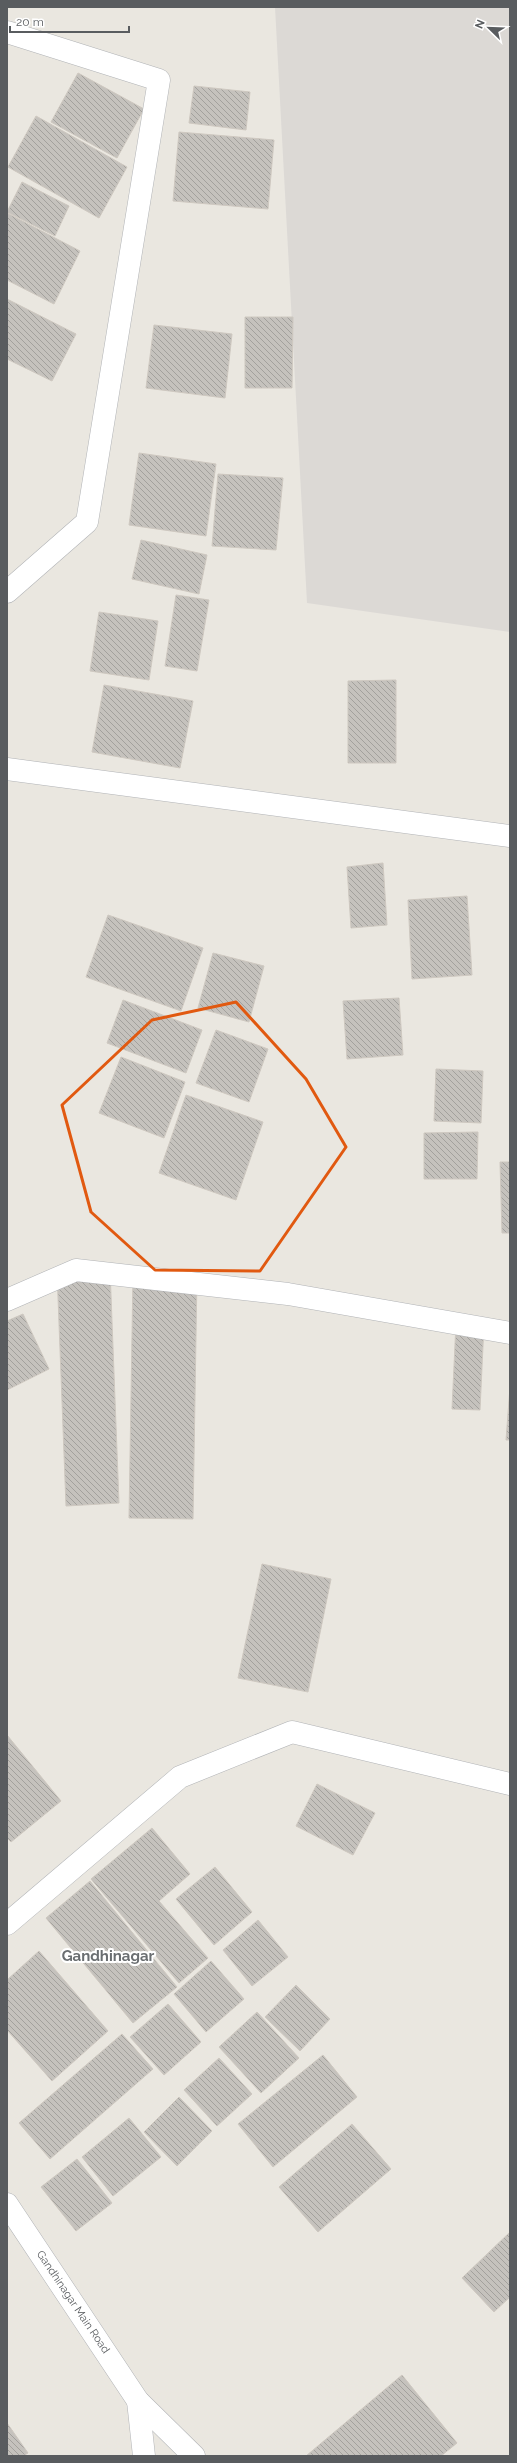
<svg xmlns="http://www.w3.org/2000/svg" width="517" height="2463" viewBox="0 0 517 2463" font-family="Raleway,sans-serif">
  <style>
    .industrial { fill: #dcd9d5 }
    .building { fill: url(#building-back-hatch); stroke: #cec8c0 }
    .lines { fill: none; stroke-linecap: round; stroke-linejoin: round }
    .minor-casing { stroke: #b1b3b6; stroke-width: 23 }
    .minor { stroke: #fff; stroke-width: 22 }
    .marked { fill: none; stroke: #e15910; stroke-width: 3; stroke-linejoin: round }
    .labels { text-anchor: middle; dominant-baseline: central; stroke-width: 4; stroke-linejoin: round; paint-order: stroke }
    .street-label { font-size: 11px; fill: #595c5f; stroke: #fff }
    .district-label { font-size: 15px; font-weight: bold; fill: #6a6e71; stroke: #fff }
  </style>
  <defs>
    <pattern id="building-back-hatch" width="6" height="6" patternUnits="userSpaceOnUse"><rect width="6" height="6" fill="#c5c2bd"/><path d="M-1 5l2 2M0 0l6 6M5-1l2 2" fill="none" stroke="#a3a19d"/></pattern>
  </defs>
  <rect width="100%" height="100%" fill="#eae7e0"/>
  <!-- industrial -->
  <path class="industrial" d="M275,7h235v625l-203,-29z"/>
  <!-- building -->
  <g class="building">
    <path d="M78,73l66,36 -27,49 -66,-36z"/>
    <path d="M194,86l56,6 -4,38 -57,-7z"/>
    <path d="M36,116l91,51 -28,51 -91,-51z"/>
    <path d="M179,132l95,8 -6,69 -95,-8z"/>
    <path d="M22,182l47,24 -14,30 -48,-24z"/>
    <path d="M7,213l73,38 -26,53 -47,-24z"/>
    <path d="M7,299l69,35 -24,47 -45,-22z"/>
    <path d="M245,317h48l-1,71h-47z"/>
    <path d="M154,325l78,9 -7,64 -79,-10z"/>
    <path d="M139,453l77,11 -10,72 -77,-11z"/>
    <path d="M218,474l65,4 -7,72 -64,-4z"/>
    <path d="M141,540l66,15 -8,39 -67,-15z"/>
    <path d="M176,595l33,5 -12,71 -32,-5z"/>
    <path d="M99,612l59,9 -9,59 -59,-9z"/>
    <path d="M396,680v83h-48v-82z"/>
    <path d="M104,685l89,16 -13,67 -88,-16z"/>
    <path d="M383,863l4,62 -36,3 -4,-61z"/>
    <path d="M467,896l5,79 -60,4 -4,-79z"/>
    <path d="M108,915l95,33 -22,63 -95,-34z"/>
    <path d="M213,953l51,13 -15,56 -51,-14z"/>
    <path d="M399,998l4,57 -56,4 -4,-58z"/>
    <path d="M123,1000l79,30 -16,43 -79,-30z"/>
    <path d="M216,1030l52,19 -19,53 -53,-19z"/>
    <path d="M121,1057l64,25 -21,56 -65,-25z"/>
    <path d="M436,1069l47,2 -2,52 -47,-2z"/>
    <path d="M186,1095l77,27 -27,78 -77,-27z"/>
    <path d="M478,1132l-1,47h-53v-46z"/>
    <path d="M500,1162h10v71h-8z"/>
    <path d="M110,1269l9,234 -53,3 -9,-235z"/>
    <path d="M133,1274l64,1 -4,244 -64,-1z"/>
    <path d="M23,1314l26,55 -42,21v-69z"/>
    <path d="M456,1323l28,1 -4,86 -28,-1z"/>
    <path d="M510,1387v53h-4z"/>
    <path d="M262,1564l69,15 -23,113 -70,-14z"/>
    <path d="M7,1735l54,66 -50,41 -4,-4z"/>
    <path d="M317,1784l58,29 -22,42 -57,-29z"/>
    <path d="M152,1828l38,46 -31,27 49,57 -29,25 -88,-104z"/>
    <path d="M215,1867l37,45 -38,33 -38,-46z"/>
    <path d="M90,1881l87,106 -44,36 -87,-105z"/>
    <path d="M258,1920l30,37 -36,29 -29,-36z"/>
    <path d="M39,1951l69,80 -56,50 -45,-51v-50z"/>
    <path d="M211,1961l33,38 -38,33 -32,-38z"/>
    <path d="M296,1985l34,34 -30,32 -35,-34z"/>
    <path d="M168,2004l33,38 -37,33 -34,-38z"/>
    <path d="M257,2012l42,46 -38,35 -42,-46z"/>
    <path d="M122,2034l31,35 -103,90 -31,-36z"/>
    <path d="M323,2055l34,42 -84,70 -35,-43z"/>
    <path d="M219,2058l33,36 -35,32 -33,-36z"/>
    <path d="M179,2097l33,34 -35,35 -33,-34z"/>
    <path d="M129,2118l32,39 -48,39 -31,-39z"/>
    <path d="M352,2124l39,45 -73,63 -39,-45z"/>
    <path d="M77,2159l35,44 -36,28 -35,-44z"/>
    <path d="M510,2232v65l-16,15 -32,-34z"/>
    <path d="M402,2375l55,68 -16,13h-135z"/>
    <path d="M7,2423l21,30 -5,3h-16z"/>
  </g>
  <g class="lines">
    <!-- minor casing -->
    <g class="minor-casing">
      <g id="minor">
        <path d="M7,32l152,48 -72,442 -80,70"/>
        <path d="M7,769l503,67"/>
        <path d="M7,1300l69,-30 212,24 222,39"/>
        <path d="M7,1924l173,-147 112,-45 218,52"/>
        <path d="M7,2204l131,197 56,55"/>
        <path d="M138,2401l6,55"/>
      </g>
    </g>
    <!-- minor -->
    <use href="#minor" class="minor"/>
  </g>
  <!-- marked area -->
  <path class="marked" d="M236,1002l70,77 40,68 -86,124 -105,-1 -64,-58 -29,-107 90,-85z"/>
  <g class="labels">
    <!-- street labels -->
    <g class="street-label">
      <text transform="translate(73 2302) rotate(56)">Gandhinagar Main Road</text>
    </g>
    <!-- district labels -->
    <g class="district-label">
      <text x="108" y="1956">Gandhinagar</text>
    </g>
  </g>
  <!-- border -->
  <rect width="517" height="2463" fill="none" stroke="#595c5f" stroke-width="16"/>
  <!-- north arrow -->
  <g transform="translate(489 28) rotate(293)" stroke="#ffffff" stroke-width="3" paint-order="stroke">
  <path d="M0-3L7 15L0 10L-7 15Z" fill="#595c5f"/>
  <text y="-6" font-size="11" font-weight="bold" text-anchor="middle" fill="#595c5f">N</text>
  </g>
  <!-- scale -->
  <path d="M10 26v6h119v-6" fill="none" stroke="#595c5f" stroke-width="2"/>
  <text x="16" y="26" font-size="12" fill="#595c5f" stroke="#ffffff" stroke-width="3" paint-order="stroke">20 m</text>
</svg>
